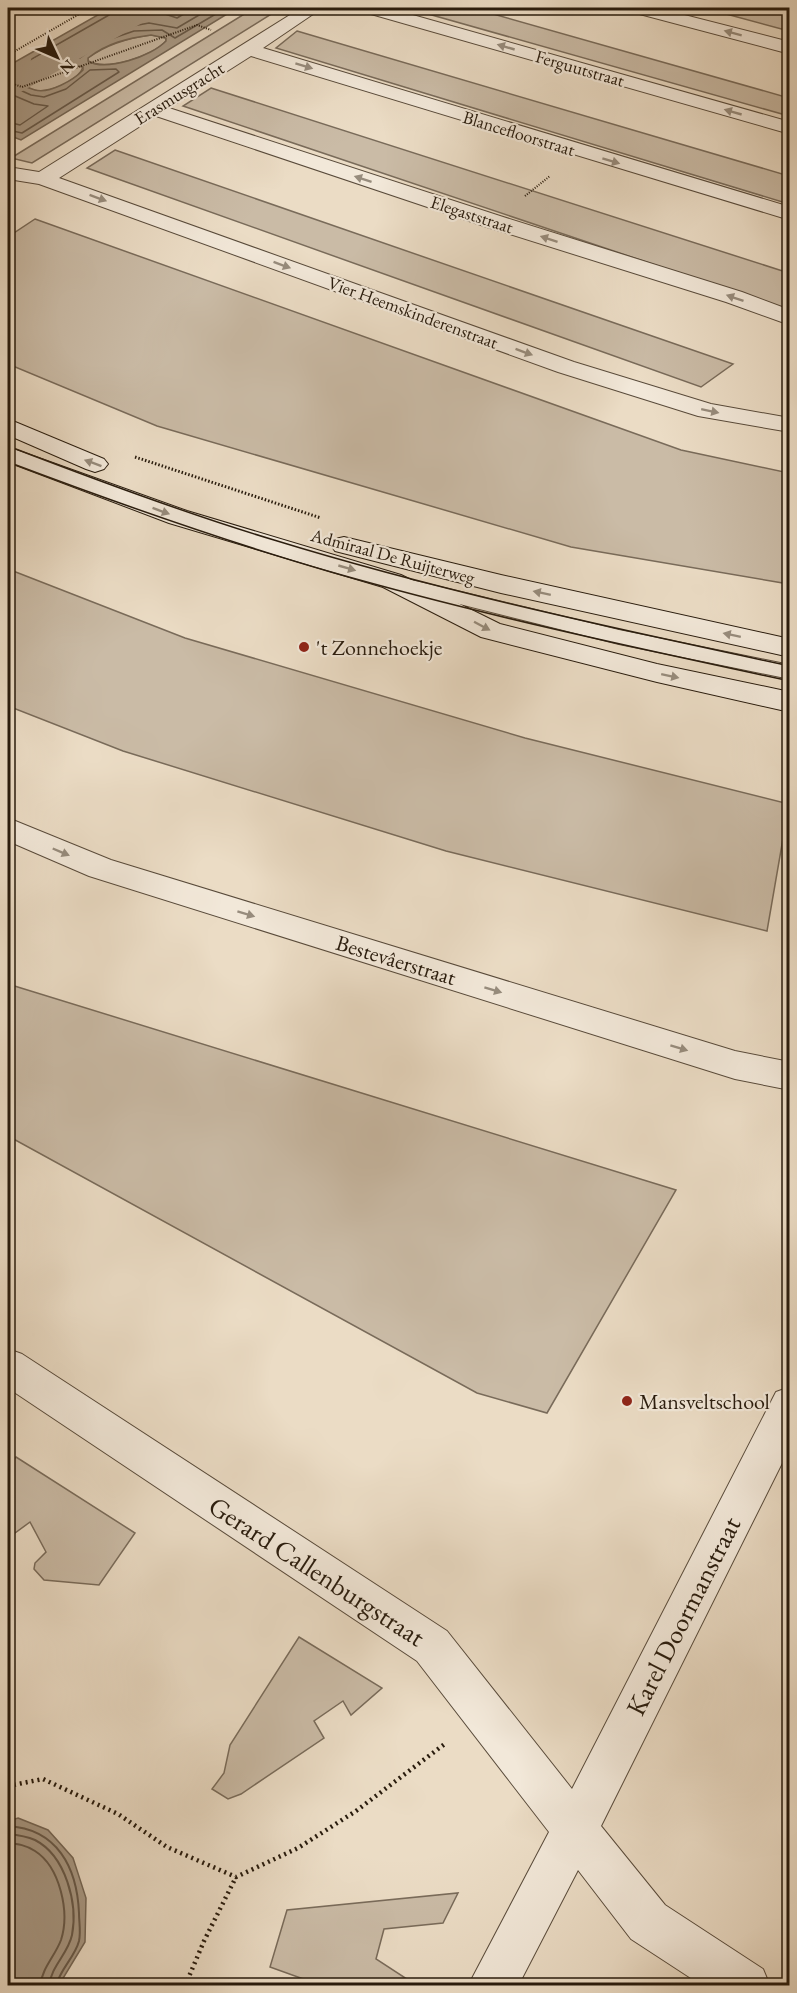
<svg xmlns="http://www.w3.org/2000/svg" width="797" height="1993" viewBox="0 0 797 1993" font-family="'EB Garamond',serif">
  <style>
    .green { fill: #cabba6; stroke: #796b5a; stroke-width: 1.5 }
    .water { fill: #a99a86; stroke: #756756; stroke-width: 1.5; fill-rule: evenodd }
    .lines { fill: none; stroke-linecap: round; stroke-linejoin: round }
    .shore-far1 { stroke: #685a4a; stroke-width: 1.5 }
    .shore { stroke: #685a4a; stroke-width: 2 }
    .canal { fill: #a99a86; fill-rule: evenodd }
    .lane-casing { stroke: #594b3b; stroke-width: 2 }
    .street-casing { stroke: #594b3b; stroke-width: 2 }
    .secondary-casing { stroke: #281b0d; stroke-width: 2 }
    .path-far2 { stroke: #281b0d; stroke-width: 2; stroke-dasharray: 1 1.5; stroke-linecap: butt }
    .path-far1 { stroke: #281b0d; stroke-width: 3; stroke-dasharray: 1.5 2; stroke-linecap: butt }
    .path { stroke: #281b0d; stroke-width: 4.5; stroke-dasharray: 2 4; stroke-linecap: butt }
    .lane { fill: #f2e8d9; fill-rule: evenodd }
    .street { fill: #f2e8d9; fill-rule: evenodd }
    .secondary { fill: #f2e8d9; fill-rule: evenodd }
    .tram { stroke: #281b0d; stroke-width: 1.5 }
    .oneway { fill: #978c7d }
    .poi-dot { fill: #8f2418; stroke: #f2e8d9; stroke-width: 2 }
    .labels { text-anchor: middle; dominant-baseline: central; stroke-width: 4.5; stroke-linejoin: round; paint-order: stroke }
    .far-street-label { font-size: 18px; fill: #281b0d; stroke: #f2e8d9 }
    .poi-label { font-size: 22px; fill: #281b0d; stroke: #f2e8d9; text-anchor: start }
    .street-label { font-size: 22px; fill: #281b0d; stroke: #f2e8d9 }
    .near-street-label { font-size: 27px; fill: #281b0d; stroke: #f2e8d9 }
  </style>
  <rect width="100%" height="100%" fill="#ebdcc5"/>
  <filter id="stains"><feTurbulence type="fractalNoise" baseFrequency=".00333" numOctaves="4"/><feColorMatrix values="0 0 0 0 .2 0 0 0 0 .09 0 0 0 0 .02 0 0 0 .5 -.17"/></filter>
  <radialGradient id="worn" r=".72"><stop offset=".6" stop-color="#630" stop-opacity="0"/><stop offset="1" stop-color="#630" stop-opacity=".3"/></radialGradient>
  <!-- green -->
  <g class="green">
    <path d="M254,8h27l-249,155 -21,-5z"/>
    <path d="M407,8h65l317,90v18z"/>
    <path d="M704,8h85v23z"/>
    <path d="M297,31l492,145v28l-513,-156z"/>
    <path d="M151,35l15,3v3c-14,15 -59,30 -78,20v-3c19,-14 40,-20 63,-23z"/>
    <path d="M69,64l14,3c-4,13 -30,24 -44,24 -8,0 -19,-7 -26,-10l29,-13z"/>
    <path d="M211,88l578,185v37l-606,-204z"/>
    <path d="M115,150l618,214 -32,23 -614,-219z"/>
    <path d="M35,219l646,231 108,23v111l-218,-37 -414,-121 -149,-62v-127z"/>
    <path d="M8,569l177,69 340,100 264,66 -22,127 -321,-80 -323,-100 -115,-45z"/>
    <path d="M8,984l668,206 -129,223 -70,-20 -469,-257z"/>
    <path d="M16,1457l119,76 -36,52 -55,-5 -10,-11 1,-6 11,-11 -16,-30 -15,11 -7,-8 4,-63z"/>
    <path d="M299,1637l83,51 -31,27 -8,-14 -29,20 10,17 -83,56 -13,5 -16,-10 12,-16 6,-28z"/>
    <path d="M458,1893l-15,30 -59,6 -8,30 34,22 -2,4h-88l-50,-18 17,-57z"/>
  </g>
  <!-- water -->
  <g class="water">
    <path d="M110,8h127l-216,132 -13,-5v-69zM151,35l15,3v3c-14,15 -60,31 -78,20v-3c19,-15 40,-20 63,-23zM69,64l14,3v3c-9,10 -34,24 -48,20 -7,-2 -15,-6 -22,-9l29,-13z"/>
    <path d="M18,1818l30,12 25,28 13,40 -1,44 -26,43h-51v-164z"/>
  </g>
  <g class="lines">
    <!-- shore-far1 -->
    <g class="shore-far1">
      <path d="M112,8l-3,7 -77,44 -1,4 49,-5 22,-16 32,-11 28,-1 13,8 51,-30"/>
      <path d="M120,8l-2,8 -13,10 1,5 43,-8 28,5 34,-20"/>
      <path d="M129,8l2,7 31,-2 15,5 17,-10"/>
      <path d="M8,71l3,2 -3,7 3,6 20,9 13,2 22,-8 24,-19 26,-1 3,3 -97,61 -14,-3"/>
      <path d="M8,93l26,11 14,2 -28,19 -12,-3"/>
    </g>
    <!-- shore -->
    <g class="shore">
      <path d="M8,1826c49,3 69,41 71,87 0,9 2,19 0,28 -4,16 -19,28 -23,45"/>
      <path d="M8,1834c10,1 18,2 27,6 31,16 43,64 37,95 -4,19 -21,31 -23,51"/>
      <path d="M8,1843c10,1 18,2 27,8 25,16 35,61 26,89 -6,16 -19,28 -21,46"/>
    </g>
    <!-- canal -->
    <path class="canal" d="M126,8h36l-4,6 -139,79 -11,2v-22z"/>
    <!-- lane casing -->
    <g class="lane-casing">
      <path id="lane" d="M403,578l216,52 171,35v14l-171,-35 -223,-56 -3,-4 3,-4z"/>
    </g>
    <!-- street casing -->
    <g class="street-casing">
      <g id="street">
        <path d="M301,8h21l-59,40 527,159v13l-539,-164 -82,52 331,108 242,76 48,18v15l-64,-23 -242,-76 -328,-110 -97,62 515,184 137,42 79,14v14l-92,-16 -140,-44 -519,-188 -31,-5v-12l31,5z"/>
        <path d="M361,8h27l402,114v12l-426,-122z"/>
        <path d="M629,8h28l133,34v12l-158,-42z"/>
        <path d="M8,818l103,42 624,191 55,11v28l-55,-11 -646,-203 -81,-35z"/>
        <path d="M8,1349l14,5 425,277 125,158 204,-397 14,-5v60l-189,379 64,79 98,64 7,17h-67l-72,-47 -53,-69 -60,116h-50l81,-154 -132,-171 -409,-273z"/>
      </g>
    </g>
    <!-- secondary casing -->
    <g class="secondary-casing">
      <g id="secondary">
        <path d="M8,419l96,40 4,5 -4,5 -9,3 -9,-3 -78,-34z"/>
        <path d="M8,447l179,64 214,64 99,49 157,40 133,28v20l-133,-30 -176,-45 -98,-50 -214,-64 -161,-61z"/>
        <path d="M344,537l157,38 289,64v18l-289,-64 -166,-42 -4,-6 4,-6z"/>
      </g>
    </g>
    <!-- path-far2 -->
    <g class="path-far2">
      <path d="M8,55l82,-47"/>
      <path d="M8,82l14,5 175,-62 14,5"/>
      <path d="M525,196l25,-20"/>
    </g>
    <!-- path-far1 -->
    <path class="path-far1" d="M135,457l186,61"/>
    <!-- path -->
    <g class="path">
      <path d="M8,1786l35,-7 75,35 49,33 69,30 62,-29 58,-37 90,-68"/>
      <path d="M185,1986l19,-45 32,-64"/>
    </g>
    <!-- lane -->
    <use href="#lane" class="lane"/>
    <!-- street -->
    <use href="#street" class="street"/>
    <!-- secondary -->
    <use href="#secondary" class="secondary"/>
    <!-- tram -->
    <g class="tram">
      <path d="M8,446c88,34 176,67 266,94 169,52 343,89 516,126"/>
      <path d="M8,462c106,40 213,78 323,110 151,43 305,76 459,109"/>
    </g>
  </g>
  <!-- one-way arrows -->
  <defs><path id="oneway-solid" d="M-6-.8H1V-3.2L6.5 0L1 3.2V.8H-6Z" transform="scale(1.5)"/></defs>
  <g class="oneway">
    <use href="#oneway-solid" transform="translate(733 33) rotate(-165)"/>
    <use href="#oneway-solid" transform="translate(506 47) rotate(-164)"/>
    <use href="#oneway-solid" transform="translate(304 66) rotate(17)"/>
    <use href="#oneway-solid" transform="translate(733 112) rotate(-164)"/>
    <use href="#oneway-solid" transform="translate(611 161) rotate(17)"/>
    <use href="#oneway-solid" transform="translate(363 179) rotate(-162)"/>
    <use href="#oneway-solid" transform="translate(98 198) rotate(20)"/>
    <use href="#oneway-solid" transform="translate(549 239) rotate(-162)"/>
    <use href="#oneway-solid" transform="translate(282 265) rotate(20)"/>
    <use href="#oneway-solid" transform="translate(735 298) rotate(-161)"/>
    <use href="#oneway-solid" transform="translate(524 352) rotate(20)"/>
    <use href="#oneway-solid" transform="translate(710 411) rotate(12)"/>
    <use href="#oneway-solid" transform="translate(93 463) rotate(-160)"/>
    <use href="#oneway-solid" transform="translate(161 511) rotate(20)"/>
    <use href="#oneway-solid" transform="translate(347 568) rotate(16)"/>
    <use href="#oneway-solid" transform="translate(542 593) rotate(-168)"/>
    <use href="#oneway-solid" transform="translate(482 626) rotate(28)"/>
    <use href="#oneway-solid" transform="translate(732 635) rotate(-168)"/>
    <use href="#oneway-solid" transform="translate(670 676) rotate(12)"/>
    <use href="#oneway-solid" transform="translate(61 852) rotate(23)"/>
    <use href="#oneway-solid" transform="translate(246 914) rotate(17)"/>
    <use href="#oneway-solid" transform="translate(493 990) rotate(17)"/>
    <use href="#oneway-solid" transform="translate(679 1048) rotate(17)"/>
  </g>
  <!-- markers -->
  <g class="poi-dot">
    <circle cx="304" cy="647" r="6"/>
    <circle cx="627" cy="1401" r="6"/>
  </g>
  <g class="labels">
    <!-- far-street labels -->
    <g class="far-street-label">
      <text transform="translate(580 68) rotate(16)">Ferguutstraat</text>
      <text transform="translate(179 93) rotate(-32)">Erasmusgracht</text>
      <text transform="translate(519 133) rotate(17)">Blancefloorstraat</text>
      <text transform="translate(472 214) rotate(18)">Elegaststraat</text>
      <text transform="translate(413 312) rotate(20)">Vier Heemskinderenstraat</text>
      <text transform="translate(393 556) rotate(15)">Admiraal De Ruijterweg</text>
    </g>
    <!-- poi labels -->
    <g class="poi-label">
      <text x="316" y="647">'t Zonnehoekje</text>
      <text x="639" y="1401">Mansveltschool</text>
    </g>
    <!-- street labels -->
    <g class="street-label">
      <text transform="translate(396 960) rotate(17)">Bestevâerstraat</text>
    </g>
    <!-- near-street labels -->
    <g class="near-street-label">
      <text transform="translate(317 1571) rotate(33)">Gerard Callenburgstraat</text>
      <text transform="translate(683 1616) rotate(-63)">Karel Doormanstraat</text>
    </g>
  </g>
  <!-- margin -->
  <rect width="797" height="1993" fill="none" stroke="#ebdcc5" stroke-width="30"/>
  <rect x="9" y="9" width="779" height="1975" fill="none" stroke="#281b0d" stroke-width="3"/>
  <rect x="15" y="15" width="767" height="1963" fill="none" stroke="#281b0d" stroke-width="1.5"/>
  <!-- north arrow -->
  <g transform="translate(57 57) rotate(134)" stroke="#f2e8d9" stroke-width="4.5" paint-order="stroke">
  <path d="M0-4.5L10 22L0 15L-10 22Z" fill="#281b0d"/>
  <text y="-9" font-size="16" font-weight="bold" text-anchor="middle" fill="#281b0d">N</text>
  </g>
  <rect width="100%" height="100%" filter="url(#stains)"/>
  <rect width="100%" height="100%" fill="url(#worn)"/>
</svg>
